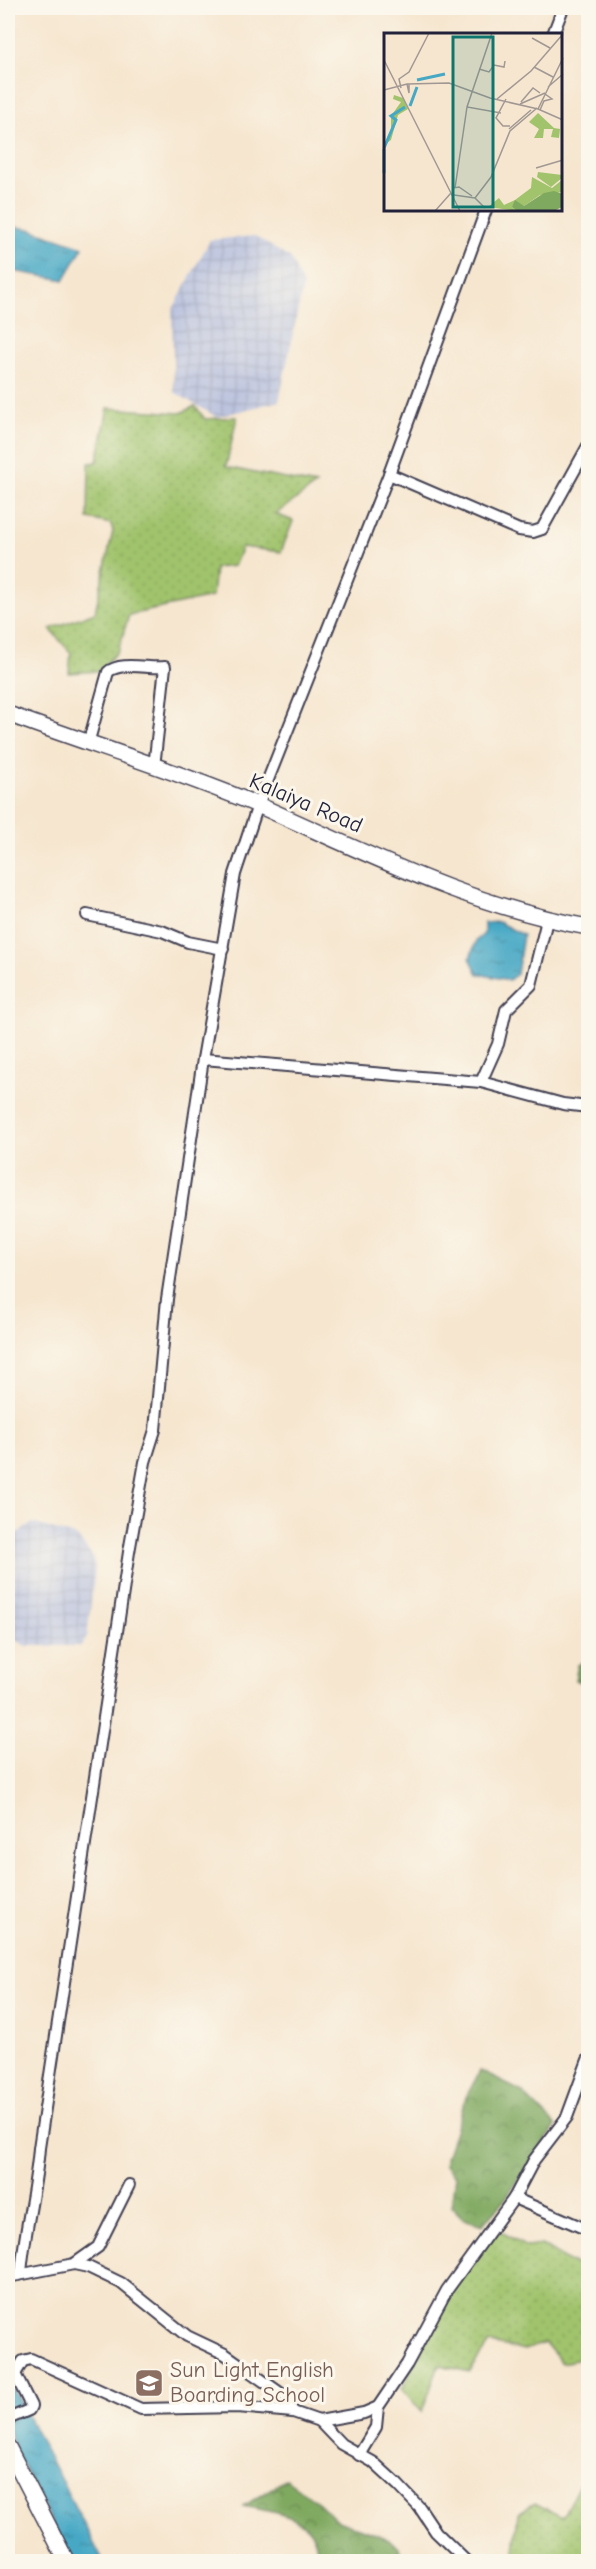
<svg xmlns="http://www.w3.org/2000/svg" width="596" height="2569" viewBox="0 0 596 2569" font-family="'Comic Neue',sans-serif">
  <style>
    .industrial { fill: url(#industrial-grid) }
    .grass { fill: url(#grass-dots); stroke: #617254; stroke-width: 1.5 }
    .forest { fill: url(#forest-crowns); stroke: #51664e; stroke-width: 1.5 }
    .water { fill: url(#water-ripples); stroke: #346580; stroke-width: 1.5 }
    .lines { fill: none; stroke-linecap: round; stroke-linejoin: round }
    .minor-casing { stroke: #423f51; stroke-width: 14 }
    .secondary-casing { stroke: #423f51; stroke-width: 18 }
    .minor { stroke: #fff; stroke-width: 10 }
    .secondary { stroke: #fff; stroke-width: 15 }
    .labels { text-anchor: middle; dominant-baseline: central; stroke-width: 6; stroke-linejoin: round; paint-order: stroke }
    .street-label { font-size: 22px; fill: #22223b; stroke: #fbf7ec }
    .education-label { font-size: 22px; fill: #785e54; stroke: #fbf7ec; text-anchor: start }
    .inset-river { fill: none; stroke: #46a8c5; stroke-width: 3 }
    .inset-road { fill: none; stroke: #a19894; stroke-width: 1.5 }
    .view { fill: #0f766e; fill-opacity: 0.15; stroke: #0f766e; stroke-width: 3 }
    .inset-edge { fill: none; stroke: #22223b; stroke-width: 3 }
  </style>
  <defs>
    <pattern id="industrial-grid" width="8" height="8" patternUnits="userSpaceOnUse" patternTransform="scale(1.5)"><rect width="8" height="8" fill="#bbc3de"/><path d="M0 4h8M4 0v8" fill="none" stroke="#a0a7bf"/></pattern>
    <pattern id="grass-dots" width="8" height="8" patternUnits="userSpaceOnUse" patternTransform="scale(1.5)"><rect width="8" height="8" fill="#a0c36c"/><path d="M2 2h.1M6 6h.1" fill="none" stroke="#8aa75e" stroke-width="1.8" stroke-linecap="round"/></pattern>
    <pattern id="forest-crowns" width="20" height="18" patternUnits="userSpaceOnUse" patternTransform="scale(1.5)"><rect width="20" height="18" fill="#80a960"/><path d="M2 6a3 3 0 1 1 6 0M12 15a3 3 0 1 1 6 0" fill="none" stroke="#688950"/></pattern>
    <pattern id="water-ripples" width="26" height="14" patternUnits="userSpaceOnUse" patternTransform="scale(1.5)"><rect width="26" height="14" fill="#46a8c5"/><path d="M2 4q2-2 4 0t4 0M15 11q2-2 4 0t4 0" fill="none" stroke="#3a88a1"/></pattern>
  </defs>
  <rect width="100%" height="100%" fill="#fbf7ec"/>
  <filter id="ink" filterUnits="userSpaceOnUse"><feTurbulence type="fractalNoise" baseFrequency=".0167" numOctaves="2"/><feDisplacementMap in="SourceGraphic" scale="12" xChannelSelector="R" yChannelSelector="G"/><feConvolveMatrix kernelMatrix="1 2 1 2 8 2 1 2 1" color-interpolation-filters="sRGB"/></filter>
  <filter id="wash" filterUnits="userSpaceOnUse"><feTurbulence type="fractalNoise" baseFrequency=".008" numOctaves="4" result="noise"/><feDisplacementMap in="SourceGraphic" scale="24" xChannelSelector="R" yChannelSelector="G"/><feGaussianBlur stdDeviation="1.35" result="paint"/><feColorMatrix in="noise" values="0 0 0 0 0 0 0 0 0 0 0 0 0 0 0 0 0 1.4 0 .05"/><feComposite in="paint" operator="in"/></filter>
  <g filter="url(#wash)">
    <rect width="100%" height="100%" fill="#f6e6cf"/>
    <!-- industrial -->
    <g class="industrial">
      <path d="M255,236l36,23 12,27 -24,115 -62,16 -43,-25 -2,-81 38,-71z"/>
      <path d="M33,1523l44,14 16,20 2,11 -8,69 -5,9h-56l-18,-10v-87l2,-11z"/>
    </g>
    <!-- grass -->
    <g class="grass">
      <path d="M195,406l10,13 32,-2 -11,50 90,18 -40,29 17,7 -12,31 -39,-5 -8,19 -19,2 -3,29 -83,18 -11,36 -20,20 -29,2 2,-20 -21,-24 45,-17 18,-81 -2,-7 -23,-5 1,-56 8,-1 11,-54 73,5z"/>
      <path d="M497,2229l29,18 16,-2 26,17 20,5v79l-3,12 -23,5 -17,-20 -20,7 -36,-7 -20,29 -30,-7 -17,47 -20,-23 45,-92z"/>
      <path d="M588,2468v92l-39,-5 -19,6 -15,1 -1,-11 4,-38 17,-10 27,14z"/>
    </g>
    <!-- forest -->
    <g class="forest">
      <path d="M588,1659v26l-13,-5 3,-15z"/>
      <path d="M480,2071l41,20 35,35 -55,79 -19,20 -18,-6 -13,-13 4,-30 -11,-12 22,-67z"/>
      <path d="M286,2479l33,24 16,16 54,20 9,9 7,13h-89c8,-44 -40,-48 -72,-55z"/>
    </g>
    <!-- water -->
    <g class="water">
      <path d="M8,226l22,3 53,18 -19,33 -56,-10z"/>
      <path d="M498,922l25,13 -6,39 -8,6 -31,-6 -8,-16 6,-17 8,-7v-11z"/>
      <path d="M8,2378l95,183h-32l-60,-120 -3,-15z"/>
      <path d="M549,2555l39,5v1h-58z"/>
    </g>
  </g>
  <g filter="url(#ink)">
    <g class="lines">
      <!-- minor casing -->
      <g class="minor-casing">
        <g id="minor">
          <path d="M553,34l10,-26"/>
          <path d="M486,210l-97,264 -131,331 -23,69 -32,185 278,23 82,22 25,3"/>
          <path d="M389,474l130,56 14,2 9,-3 46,-83"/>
          <path d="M88,744l20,-72c13,-11 40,-3 57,-5l-11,100"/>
          <path d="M87,915l75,16 26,11 35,7"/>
          <path d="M481,1082l17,-38 8,-34 25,-25 16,-65"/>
          <path d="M514,2198l74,32"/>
          <path d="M74,2264l24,-17 31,-62"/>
          <path d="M21,2274c3,-43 15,-84 18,-126l90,-596 16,-90 10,-32 12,-131 36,-240"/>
          <path d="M8,2277l66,-13 14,3 33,16 66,53 38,18 61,43 7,15"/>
          <path d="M8,2360l23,46 -2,4 -21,9"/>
          <path d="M15,2374l8,-13 8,-2 110,50 96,-2 56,5 26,9 45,-8 14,-6 29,-43 40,-74 67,-92 20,-38 33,-43 21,-57"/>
          <path d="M319,2421l22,23 32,18 25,23 22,23 16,24 31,30"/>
          <path d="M359,2455l17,-28 2,-20"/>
        </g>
      </g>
      <!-- secondary casing -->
      <g class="secondary-casing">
        <g id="secondary">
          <path d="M8,714c83,31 170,57 252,92 107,47 212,101 328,121"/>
          <path d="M8,2447l59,115"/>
        </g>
      </g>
      <!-- minor -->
      <use href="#minor" class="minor"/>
      <!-- secondary -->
      <use href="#secondary" class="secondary"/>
    </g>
  </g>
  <!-- icons -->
  <defs>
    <g id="school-square" transform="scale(1.5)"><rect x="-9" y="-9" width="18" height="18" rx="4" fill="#8d6e63" stroke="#fbf7ec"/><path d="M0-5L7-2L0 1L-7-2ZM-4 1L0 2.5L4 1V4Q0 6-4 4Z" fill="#fff"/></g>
  </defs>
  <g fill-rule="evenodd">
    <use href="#school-square" x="149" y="2383"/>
  </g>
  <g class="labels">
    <!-- street labels -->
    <g class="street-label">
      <text transform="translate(306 803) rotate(23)">Kalaiya Road</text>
    </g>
    <!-- education labels -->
    <g class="education-label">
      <text x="170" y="2370">Sun Light English<tspan x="170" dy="25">Boarding School</tspan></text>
    </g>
  </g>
  <!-- overview -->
  <g transform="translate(384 33)">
    <rect width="178" height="178" fill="#f6e6cf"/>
    <path d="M10,62l9,3 5,11 -10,6 -7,25 -7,5 7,-16v-13l10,-14 -8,-3zM154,80l16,15 6,1 -1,9 -8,-1 2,-8h-9l-1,9h-9l5,-9 -10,-7zM154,139l24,3v3l-11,9 -14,-10zM148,144l20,11 10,-8v12l-22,3 -16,11 -12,1 5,4 -29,-4 11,-9 5,7 11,-5 16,-12z" fill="#a0c36c"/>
    <path d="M170,158l9,3 -1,13 -8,4h-37l-5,-4 3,-7 9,6 20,-13z" fill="#80a960"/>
    <path class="inset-river" d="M33,47l28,-6M26,73l7,-19M0,115l12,-28 -5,-4 14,-9M0,116v24"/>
    <path class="inset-road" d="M108,0l-25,74 34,6M148,5l18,10M0,27l76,151M150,34l19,10M95,36l10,3 5,-7 10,2 1,-6M23,51l2,9v-9M164,54l15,-13M17,55l-2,-9 10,-7 20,-39M0,57l23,-6 42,-1 41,15 48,11 25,11M113,66l34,-28 32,-37M122,66l-10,19 7,8h7M137,69l12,-14 7,5M136,71l25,-11M154,76l25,-51M156,77l4,-9 8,-2 -7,-5M125,96l22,-19M152,135l27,-8M69,155l6,-1 13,9M71,155l12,-81M70,162l21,3 10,10M91,165l16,-21 19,-46 27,-23M51,178l16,-18"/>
    <path class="view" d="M69,4h40v170h-40z"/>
    <rect width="178" height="178" class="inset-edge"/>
  </g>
  <!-- margin -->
  <rect width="596" height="2569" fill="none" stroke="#fbf7ec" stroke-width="30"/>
</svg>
